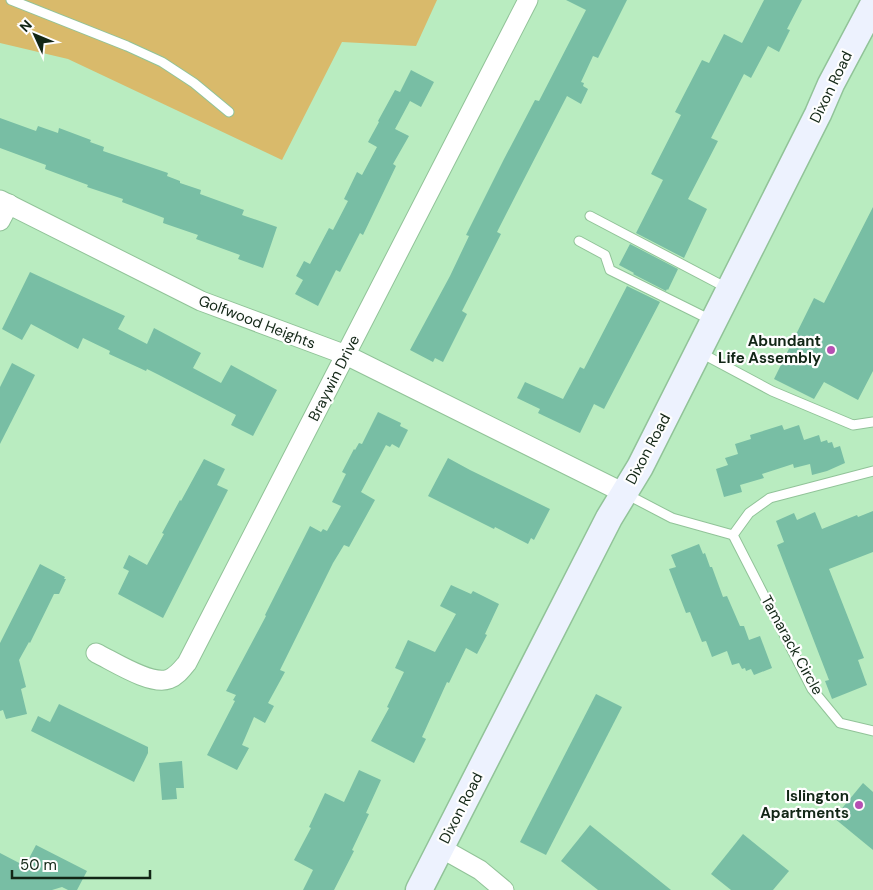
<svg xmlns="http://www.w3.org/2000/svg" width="873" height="890" viewBox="0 0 873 890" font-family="'DM Sans',sans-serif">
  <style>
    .green { fill: #d9ba6b }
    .building { fill: #78bea4 }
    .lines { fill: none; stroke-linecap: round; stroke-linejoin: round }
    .lane-casing { stroke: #91c398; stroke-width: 11 }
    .street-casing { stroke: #91c398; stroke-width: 21 }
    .secondary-casing { stroke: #91c398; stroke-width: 29 }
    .lane { stroke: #fff; stroke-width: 9 }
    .street { stroke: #fff; stroke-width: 19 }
    .secondary { stroke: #edf2fe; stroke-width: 26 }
    .poi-dot { fill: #b64fb3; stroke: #fefefe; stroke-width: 2 }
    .labels { text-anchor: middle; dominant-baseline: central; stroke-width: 4.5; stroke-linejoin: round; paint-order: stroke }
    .street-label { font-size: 15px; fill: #122616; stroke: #fefefe }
    .poi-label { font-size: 15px; font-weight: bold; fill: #122616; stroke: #fefefe; text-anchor: end }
  </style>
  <rect width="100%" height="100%" fill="#b9ecc0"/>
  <!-- green -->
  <path class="green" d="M0,0h437l-21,46 -74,-4 -60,118 -214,-101 -68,-16z"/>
  <!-- building -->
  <g class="building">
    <path d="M566,0h61l-29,58 -5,-2 -12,26 3,1 -1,3 5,3 -7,15 -14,-8 -47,91 -23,45 4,2 -39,77 5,3 -24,48 -8,-4 -2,4 -23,-12 40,-74 19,-40 -3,-1 38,-76 31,-59 4,1 47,-91z"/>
    <path d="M764,0h38l-15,29 3,1 -11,22 -11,-6 -17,32 -7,-4 -33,64 7,3 -30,58 19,10 -23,49 -48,-25 27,-53 -12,-6 30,-59 -6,-3 27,-52 7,3 15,-29 18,9z"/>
    <path d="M411,70l23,12 -13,25 -11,-6 -15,28 14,7 -16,28 3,2 -33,69 -3,-2 -20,39 -4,-2 -18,36 -23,-12 8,-14 -7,-4 8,-15 6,3 19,-36 4,2 15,-29 -4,-2 13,-27 5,3 15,-28 -9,-5 11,-20 -1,-1 17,-31 5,2z"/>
    <path d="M0,118l36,13 2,-5 20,7 1,-5 32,12 -1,2 14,5 -1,4 65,22 -1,3 13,5v2l21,7 -1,4 44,16 -2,5 35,12 -14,41 -25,-9 2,-4 -44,-16 2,-4 -35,-12 1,-5 -42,-16 1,-3 -36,-12 1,-2 -43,-16 1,-4 -46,-17z"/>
    <path d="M873,207v164l-15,29 -34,-18 -10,17 -40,-20 40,-81 10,5z"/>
    <path d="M630,244l48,25 -10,21 -1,-1 -1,2 -33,-17 1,-1 -15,-8z"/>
    <path d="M30,272l95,44 -7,13 29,15 7,-16 47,25 -8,15 28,15 10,-18 46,25 -24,46 -22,-11 5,-10 -77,-40 -12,-6 -1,2 -37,-17 1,-3 -27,-13 -5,11 -47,-25 -9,16 -20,-11z"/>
    <path d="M627,286l33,16 -56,107 -10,-5 -14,29 -42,-20 2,-4 -23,-11 8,-16 38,17 17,-32 4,2z"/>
    <path d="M12,363l23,12 -35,69v-57z"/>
    <path d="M378,412l23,11 -1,3 8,4 -9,18 -7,-4 -2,3 -4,-2 -25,47 14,8 -26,47 -5,-2 -11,18 -53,107 5,2 -17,31 6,3 -9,17 -11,-6 -12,28 7,3 -12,22 -30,-15 28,-54 -2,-1 3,-5 -10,-4 40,-75 -1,-1 45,-89 11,6 2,-3 4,2 14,-25 -9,-4 14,-28 -4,-2 12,-23 1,1 4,-7 3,1z"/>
    <path d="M782,425l2,5 15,-5 5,15 15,-5 2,7 6,-2 1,3 4,-1 2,6 6,-2 5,17 -18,8 -15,4 -2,-11 -16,4 -1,-4 -31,10 2,4 -24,7 2,7 -18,5 -8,-28 12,-4 -3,-7 13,-4 -3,-10 16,-5 -1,-4z"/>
    <path d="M448,458l22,12 80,39 -16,31 -3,-2 -3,6 -33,-17 -1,2 -66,-33z"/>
    <path d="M204,459l21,10 -8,16 11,5 -65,128 -45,-24 11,-23 -6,-3 6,-13 18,10 17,-31 -2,-1 18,-33 1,1z"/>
    <path d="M873,511v41l-44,17 35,89 -6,2 9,25 -35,14 -7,-18 4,-1 -52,-135 7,-3 -8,-21 18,-8 3,7 18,-8 7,17 35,-14 1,2z"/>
    <path d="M699,544l4,10 2,-1 5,14h2l11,30 4,-1 13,30h4l5,14 11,-4 12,32 -18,7 -3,-6 -5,2 -1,-3 -3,1 -3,-6 -7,2 -5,-14 -15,6 -6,-16 -4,1 -12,-30 -4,1 -17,-44 7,-2 -5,-12z"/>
    <path d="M40,564l25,13 -1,2h2l-7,15h-5l-24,49 -1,-1 -10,18 7,27 -5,2 6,25 -21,5 -3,-9 -3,1v-68z"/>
    <path d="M451,585l20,9 2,-3 26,13 -14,30 2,1 -10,19 -11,-6 -17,35 -2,-1 -25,55 4,2 -12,24 -43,-22 18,-33 -2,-1 17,-35 -9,-4 13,-28 27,12 21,-38 -16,-8z"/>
    <path d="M596,694l26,13 -76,148 -26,-13z"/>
    <path d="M59,704l89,43v6l-14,29 -103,-51 7,-15 12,6z"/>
    <path d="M182,761l2,27h-8l1,11 -15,1 -3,-37z"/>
    <path d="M359,770l22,10 -15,33 3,1 -17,36 2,1 -20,39h-31l10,-20 -19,-10 17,-32 -2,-1 16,-34 19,9z"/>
    <path d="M863,783l10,9v58l-39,-32z"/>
    <path d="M590,825l81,65h-73l-37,-29z"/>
    <path d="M743,834l46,37 -16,19h-42l-20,-16z"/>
    <path d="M36,845l51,26 -10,19h-9l-6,-3 -10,3h-52v-37l25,13z"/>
  </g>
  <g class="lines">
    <!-- lane casing -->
    <g class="lane-casing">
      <g id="lane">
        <path d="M11,0l116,46 35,16 32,21 35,29"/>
        <path d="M590,216l137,72"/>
        <path d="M579,241l26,14 5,15 101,50"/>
        <path d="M701,353l71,38 81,34 20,-3"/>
        <path d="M873,471l-103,27 -21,15 -16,22 79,154 28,34 33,8"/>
        <path d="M626,494l46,24 61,17"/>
      </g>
    </g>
    <!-- street casing -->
    <g class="street-casing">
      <g id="street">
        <path d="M0,200l201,101 145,54 278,138"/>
        <path d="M0,221l9,-17"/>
        <path d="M96,653c17,8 55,33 73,26 8,-3 13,-10 18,-16l341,-663"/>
        <path d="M441,848l39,22 24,20"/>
      </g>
    </g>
    <!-- secondary casing -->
    <g class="secondary-casing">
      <path id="secondary" d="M419,890l190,-372 31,-51 178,-353 13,-30 42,-79"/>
    </g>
    <!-- lane -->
    <use href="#lane" class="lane"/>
    <!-- street -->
    <use href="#street" class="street"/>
    <!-- secondary -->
    <use href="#secondary" class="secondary"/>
  </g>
  <!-- markers -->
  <g class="poi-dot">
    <circle cx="831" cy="350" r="5"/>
    <circle cx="859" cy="805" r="5"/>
  </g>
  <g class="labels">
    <!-- street labels -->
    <g class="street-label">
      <text transform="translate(831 87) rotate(-64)">Dixon Road</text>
      <text transform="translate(257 322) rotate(21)">Golfwood Heights</text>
      <text transform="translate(334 378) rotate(-63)">Braywin Drive</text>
      <text transform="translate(648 449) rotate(-62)">Dixon Road</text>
      <text transform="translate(792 645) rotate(61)">Tamarack Circle</text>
      <text transform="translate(461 808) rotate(-63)">Dixon Road</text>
    </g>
    <!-- poi labels -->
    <g class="poi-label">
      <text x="821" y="341">Abundant<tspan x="821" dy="17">Life Assembly</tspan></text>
      <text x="849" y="796">Islington<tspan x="849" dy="17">Apartments</tspan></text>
    </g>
  </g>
  <!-- north arrow -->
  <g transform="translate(35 35) rotate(314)" stroke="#fefefe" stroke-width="4" paint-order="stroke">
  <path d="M0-4L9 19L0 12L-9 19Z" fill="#122616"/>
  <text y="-8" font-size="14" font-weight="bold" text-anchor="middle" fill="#122616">N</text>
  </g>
  <!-- scale -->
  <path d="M12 870v8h138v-8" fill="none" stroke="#122616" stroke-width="2.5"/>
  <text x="20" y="870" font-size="15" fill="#122616" stroke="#fefefe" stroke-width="4" paint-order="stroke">50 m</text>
</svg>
